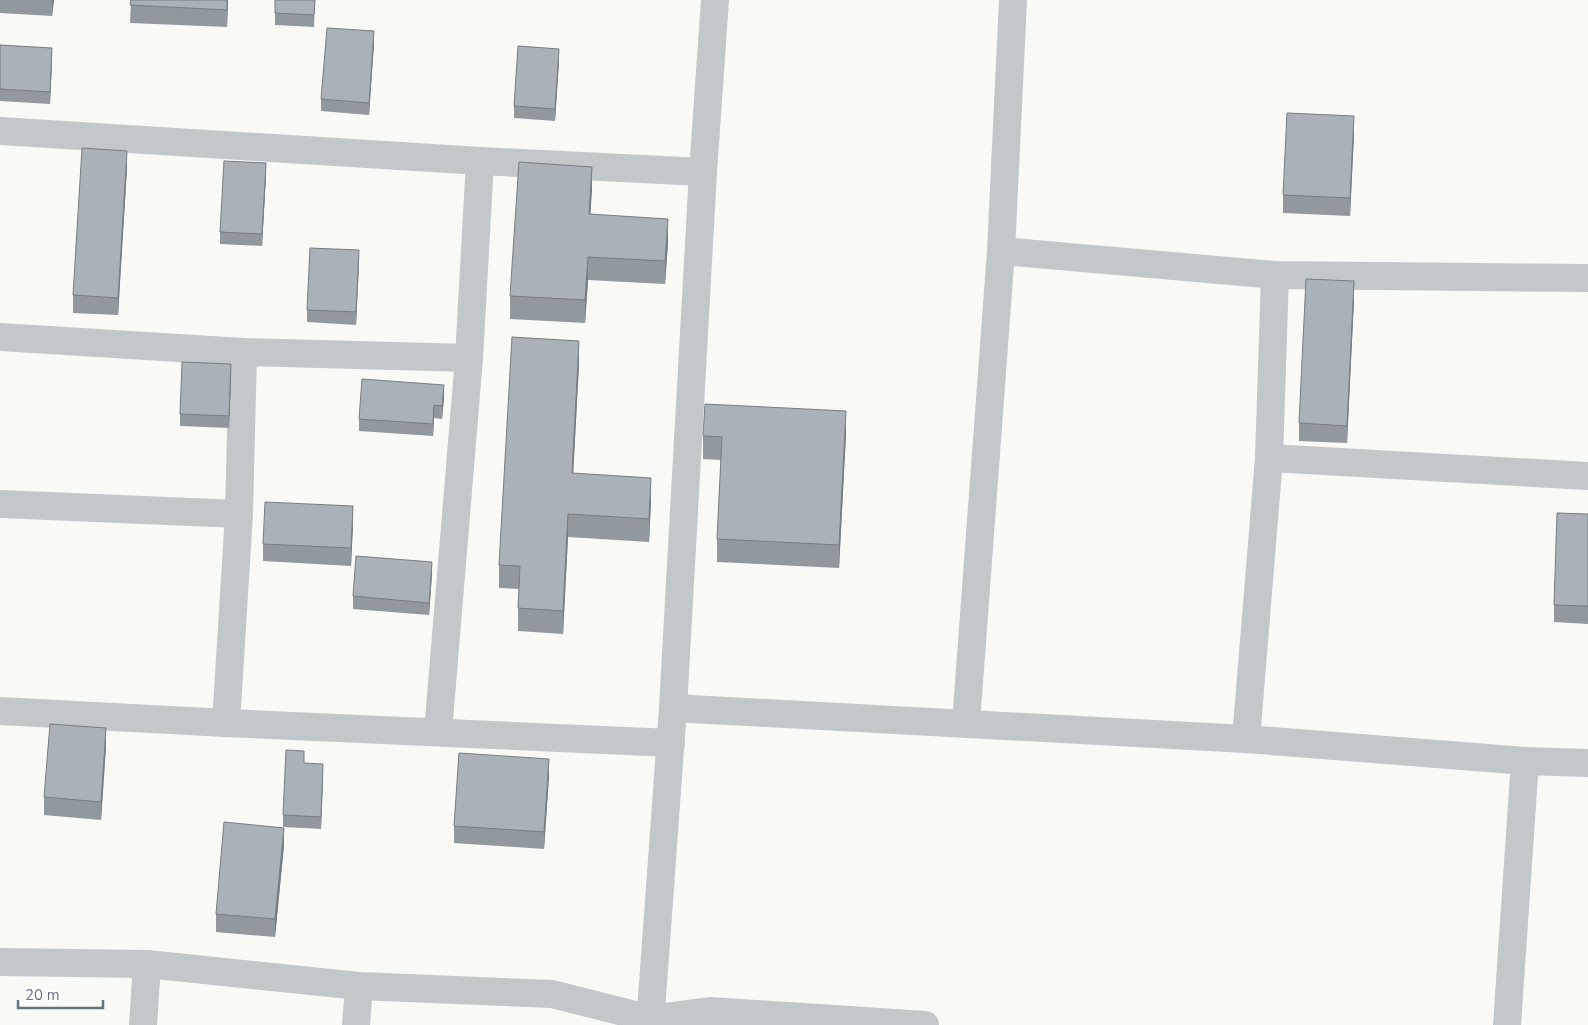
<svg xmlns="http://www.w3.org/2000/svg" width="1588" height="1025" viewBox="0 0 1588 1025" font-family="'Nunito Sans',sans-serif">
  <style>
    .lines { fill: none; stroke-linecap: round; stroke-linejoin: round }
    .minor { stroke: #c2c7ca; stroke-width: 28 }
    .wall { fill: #91999e }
    .shaded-wall { fill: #767d81 }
    .building { fill: #a9b2b8; stroke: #767d81 }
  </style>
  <rect width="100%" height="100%" fill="#f9f9f6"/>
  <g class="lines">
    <!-- minor -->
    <g class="minor">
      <path d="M0,131l480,30 223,11"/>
      <path d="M1001,251l274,24 313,3"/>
      <path d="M0,337l243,15 226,6"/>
      <path d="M1269,458l319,18"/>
      <path d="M0,504l239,10"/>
      <path d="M673,708l573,31 279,22 63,2"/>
      <path d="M0,711l226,12 445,20"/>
      <path d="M226,723l13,-209 4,-162"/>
      <path d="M966,723l35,-472 12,-251"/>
      <path d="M438,732l31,-374 11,-197"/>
      <path d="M1246,739l23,-281 6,-183"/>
      <path d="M0,962l147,2 212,22 193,8 99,25 14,6"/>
      <path d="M651,1019l60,-8 214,14"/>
      <path d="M143,1025l4,-61"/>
      <path d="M356,1025l3,-39"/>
      <path d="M650,1025l23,-317 30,-536 12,-172"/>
      <path d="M1507,1025l18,-264"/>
    </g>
  </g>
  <!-- wall -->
  <g class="wall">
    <path d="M0,0h54l-2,16 -52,-3z"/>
    <path d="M131,0h97l-1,27 -97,-4z"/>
    <path d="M275,0h40l-1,27 -39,-2z"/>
    <path d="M374,43l-5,72 -48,-4v-12z"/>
    <path d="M0,45l52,15 -2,44 -50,-3z"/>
    <path d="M559,61l-4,60 -41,-3v-12z"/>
    <path d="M1354,134l-4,82 -67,-3v-18z"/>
    <path d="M127,168l-9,147 -45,-2v-18z"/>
    <path d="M266,175l-4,71 -42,-2v-12z"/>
    <path d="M592,189l-2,25 78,28 -3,42 -77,-4 -3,43 -75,-4v-23z"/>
    <path d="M359,262l-3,63 -49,-3v-12z"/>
    <path d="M1354,299l-7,144 -48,-2v-18z"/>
    <path d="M579,364l-6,110 78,27 -2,41 -81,-5 -5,97 -45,-3v-23l1,-19 -20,-1v-23z"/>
    <path d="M231,376l-2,52 -49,-2v-12z"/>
    <path d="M444,397l-2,22 -8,-1 -1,18 -74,-5v-12z"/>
    <path d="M846,434l-7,134 -122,-6v-23l4,-79 -18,-1v-23z"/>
    <path d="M1588,514v110l-34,-2v-17z"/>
    <path d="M353,524l-2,42 -88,-5v-17z"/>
    <path d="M432,574l-3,41 -76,-6v-13z"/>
    <path d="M106,746l-5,74 -57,-5v-18z"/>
    <path d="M323,776l-2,53 -38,-2v-12z"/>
    <path d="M549,776l-5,73 -90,-6v-17z"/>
    <path d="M284,845l-9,92 -59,-5v-18z"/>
  </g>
  <!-- shaded-wall -->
  <g class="shaded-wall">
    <path d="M52,0h2l-2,16z"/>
    <path d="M227,0h1l-1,27z"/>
    <path d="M374,31v12l-5,72v-12z"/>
    <path d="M52,48v12l-2,44v-12z"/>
    <path d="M559,49v12l-4,60v-12z"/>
    <path d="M1354,116v18l-4,82v-18z"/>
    <path d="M127,151v17l-9,147v-17z"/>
    <path d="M266,163v12l-4,71v-12z"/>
    <path d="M592,167v22l-3,48v-23z"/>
    <path d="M668,219v23l-3,42v-23z"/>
    <path d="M359,250v12l-3,63v-13z"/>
    <path d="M588,257v23l-3,43v-23z"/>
    <path d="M1354,281v18l-7,144v-17z"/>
    <path d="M579,341v23l-7,132v-23z"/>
    <path d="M231,364v12l-2,52v-12z"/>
    <path d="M444,385v12l-2,22v-13z"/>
    <path d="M434,405v13l-1,18v-12z"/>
    <path d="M846,411v23l-7,134v-23z"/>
    <path d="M651,478v23l-2,41v-23z"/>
    <path d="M353,506v18l-2,42v-18z"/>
    <path d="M568,514v23l-5,97v-23z"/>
    <path d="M432,562v12l-3,41v-12z"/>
    <path d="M106,728v18l-5,74v-18z"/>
    <path d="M549,759v17l-5,73v-17z"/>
    <path d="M323,764v12l-2,53v-12z"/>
    <path d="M284,828v17l-9,92v-18z"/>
  </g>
  <!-- building -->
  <g class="building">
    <path d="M131,0h96v10l-97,-5z"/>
    <path d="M275,0h40l-1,15 -39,-2z"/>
    <path d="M327,28l47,3 -5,72 -48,-4z"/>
    <path d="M0,45l52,3 -2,44 -50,-3z"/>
    <path d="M518,46l41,3 -4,60 -41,-3z"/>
    <path d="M1287,113l67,3 -4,82 -67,-3z"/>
    <path d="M82,148l45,3 -9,147 -45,-3z"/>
    <path d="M224,161l42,2 -4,71 -42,-2z"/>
    <path d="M519,162l73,5 -3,47 79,5 -3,42 -77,-4 -3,43 -75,-4z"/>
    <path d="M310,248l49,2 -3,62 -49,-2z"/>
    <path d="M1306,279l48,2 -7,145 -48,-3z"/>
    <path d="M512,337l67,4 -7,132 79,5 -2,41 -81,-5 -5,97 -45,-3 2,-42 -21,-1z"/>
    <path d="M182,362l49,2 -2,52 -49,-2z"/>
    <path d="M362,379l82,6 -2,21 -8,-1 -1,19 -74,-5z"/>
    <path d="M705,404l141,7 -7,134 -122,-6 5,-102 -19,-1z"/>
    <path d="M265,502l88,4 -2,42 -88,-4z"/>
    <path d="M1557,513l31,1v92l-34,-1z"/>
    <path d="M356,556l76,6 -3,41 -76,-7z"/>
    <path d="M50,724l56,4 -5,74 -57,-5z"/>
    <path d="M286,750l18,1v12l19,1 -2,53 -38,-2z"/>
    <path d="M459,753l90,6 -5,73 -90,-6z"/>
    <path d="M224,822l60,6 -9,91 -59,-5z"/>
  </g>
  <!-- scale -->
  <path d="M18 1000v8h85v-8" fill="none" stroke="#647581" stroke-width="2.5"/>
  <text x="25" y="1000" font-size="15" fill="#647581" stroke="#ffffff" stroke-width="4" paint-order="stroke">20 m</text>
</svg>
